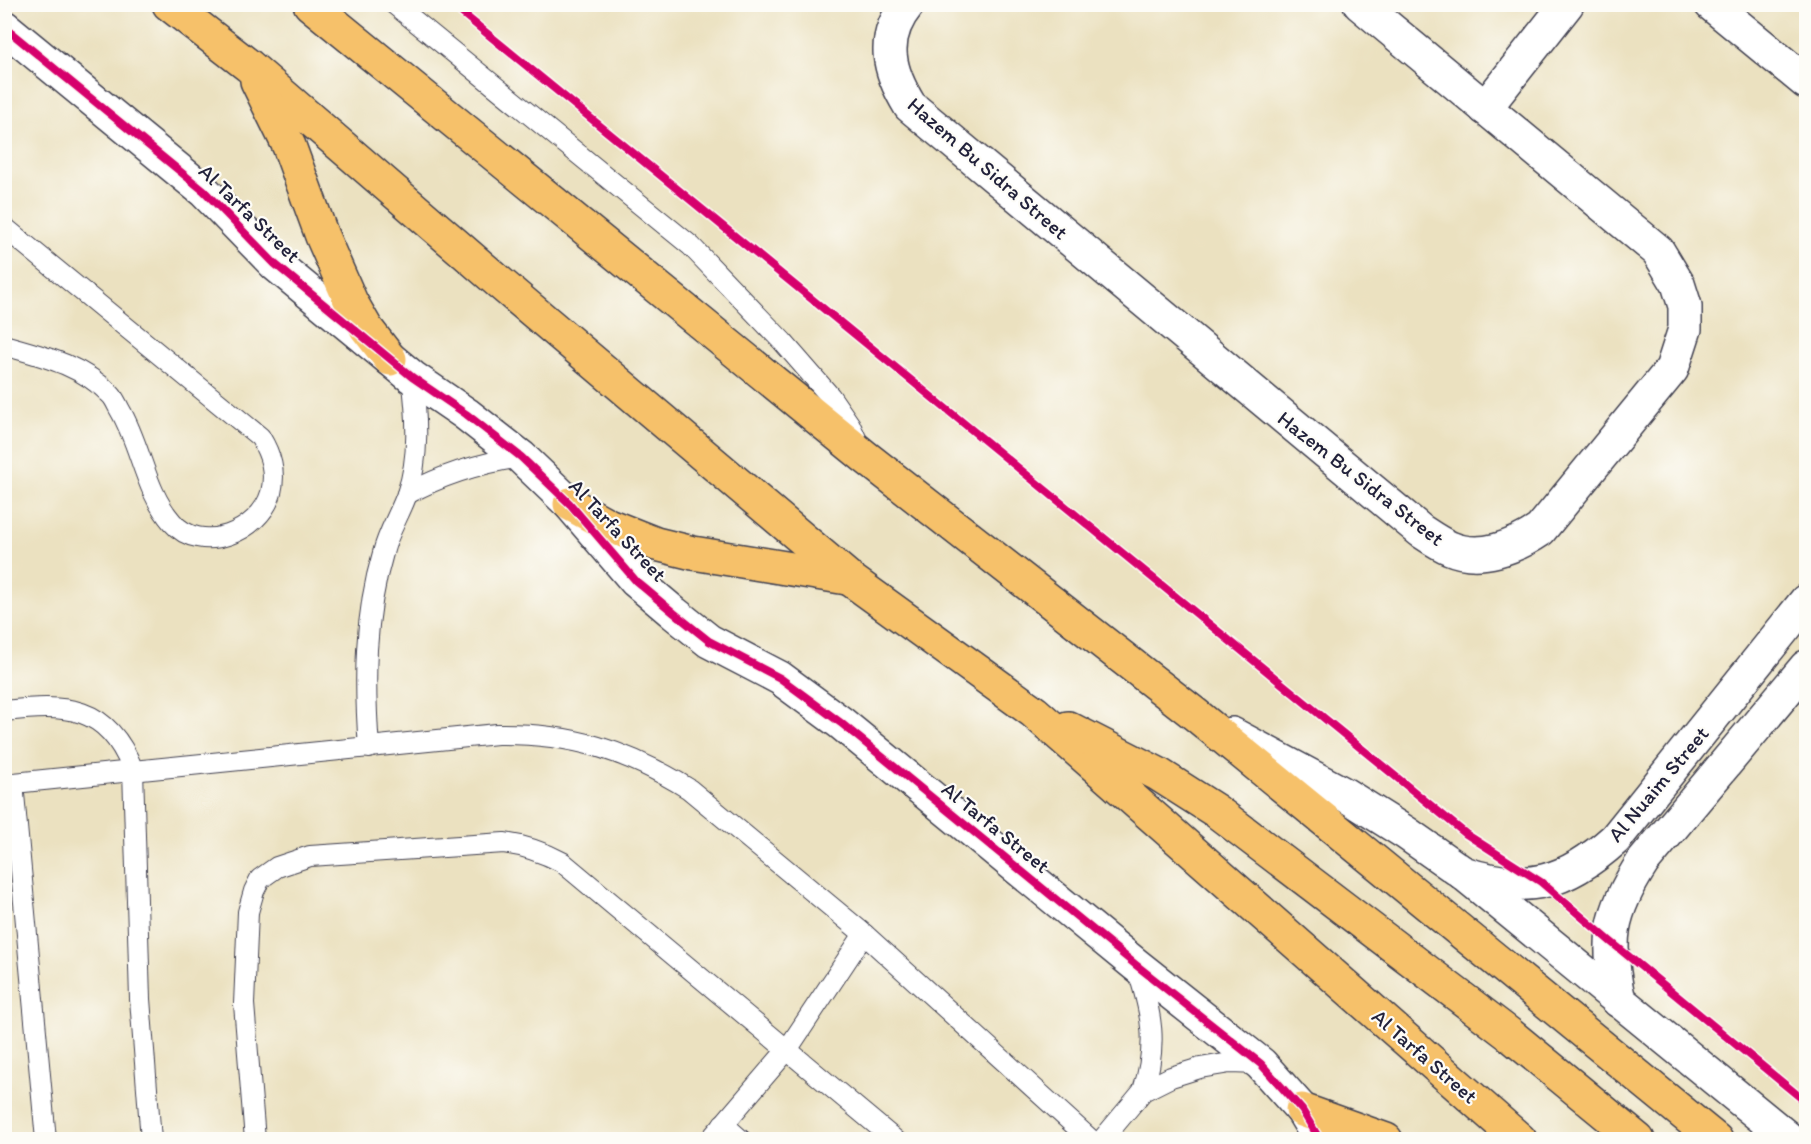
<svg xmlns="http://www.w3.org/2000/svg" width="1811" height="1144" viewBox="0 0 1811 1144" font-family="Itim,sans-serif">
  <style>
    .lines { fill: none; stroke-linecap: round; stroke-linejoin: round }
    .service-casing { stroke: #403f4f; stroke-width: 22 }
    .minor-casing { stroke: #403f4f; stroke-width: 36 }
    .tertiary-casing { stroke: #403f4f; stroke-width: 36 }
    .primary-casing { stroke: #403f4f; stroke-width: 36 }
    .service { stroke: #fff; stroke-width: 20 }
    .minor { stroke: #fff; stroke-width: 33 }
    .tertiary { stroke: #fff; stroke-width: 33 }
    .primary { stroke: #f6c16b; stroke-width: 33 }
    .cycleway-casing { stroke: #fdfcf7; stroke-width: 11 }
    .cycleway { stroke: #d6006c; stroke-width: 8 }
    .labels { text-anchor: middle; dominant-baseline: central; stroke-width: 4.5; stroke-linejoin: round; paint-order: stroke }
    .street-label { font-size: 21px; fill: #22223b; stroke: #fdfcf7 }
  </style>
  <rect width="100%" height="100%" fill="#fdfcf7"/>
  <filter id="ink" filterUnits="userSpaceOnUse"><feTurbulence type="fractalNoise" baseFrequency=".0167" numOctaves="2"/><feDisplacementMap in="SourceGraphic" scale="12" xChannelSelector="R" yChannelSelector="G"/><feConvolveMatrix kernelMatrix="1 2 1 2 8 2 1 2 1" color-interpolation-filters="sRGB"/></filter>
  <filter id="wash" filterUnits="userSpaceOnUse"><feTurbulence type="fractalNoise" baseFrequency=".008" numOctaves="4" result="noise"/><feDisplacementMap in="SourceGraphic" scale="24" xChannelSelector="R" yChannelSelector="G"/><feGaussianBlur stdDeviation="1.35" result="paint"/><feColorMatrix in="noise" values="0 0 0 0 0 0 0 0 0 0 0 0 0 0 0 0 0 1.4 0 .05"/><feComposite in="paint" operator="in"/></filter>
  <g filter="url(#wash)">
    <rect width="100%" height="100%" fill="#ebe1c0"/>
  </g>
  <g filter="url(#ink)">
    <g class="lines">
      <!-- service casing -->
      <g class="service-casing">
        <g id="service">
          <path d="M394,4l297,242 92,96 47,54 20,29 8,18"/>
          <path d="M4,227l256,210c11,18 16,35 11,56 -11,39 -70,63 -99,29 -27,-31 -31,-76 -52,-112 -3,-5 -5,-11 -9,-15 -29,-30 -68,-39 -107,-50"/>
          <path d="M407,494c37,-20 72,-31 114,-37"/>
          <path d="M4,711c62,-7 103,-7 129,59l7,229 11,141"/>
          <path d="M369,748c-5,-66 -5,-131 14,-195 5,-21 17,-39 24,-59 13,-37 10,-79 5,-117"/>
          <path d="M13,783l33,357"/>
          <path d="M4,784l493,-50c74,-1 129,16 192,55l175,145 227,206"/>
          <path d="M1137,968c15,46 21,76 6,123"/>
          <path d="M723,1124l18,16"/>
          <path d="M255,1140l-11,-136 4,-92 6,-21 6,-12 17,-12 33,-11 194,-13c22,3 39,9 58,19l333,278"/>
          <path d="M710,1140l77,-90 77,-116"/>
          <path d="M1102,1140l41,-49 28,-14 29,-9 30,-5 28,1"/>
        </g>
      </g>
      <!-- minor casing -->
      <g class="minor-casing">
        <g id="minor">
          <path d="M908,4c-29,35 -19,68 2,102l511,425c9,6 19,13 29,17 30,13 65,-1 90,-18l132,-161 13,-40v-23l-7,-22 -20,-33 -298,-247"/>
          <path d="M1711,4l95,78"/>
          <path d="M4,27l200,164 71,73 137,113 54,37 55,43 49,47 66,77 38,32 35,28 71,37 61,45 295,242 125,99 41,46 18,30"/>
          <path d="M1485,108l82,-104"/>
          <path d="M1232,734l112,60 62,39 57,40 327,267"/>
        </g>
      </g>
      <!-- tertiary casing -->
      <g class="tertiary-casing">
        <g id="tertiary">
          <path d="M1463,873c64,21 102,11 152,-34l191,-238"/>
          <path d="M1619,1001c-13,-60 -10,-87 24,-139l163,-195"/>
        </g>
      </g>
      <!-- primary casing -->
      <g class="primary-casing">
        <g id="primary">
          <path d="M169,4l80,62 251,217 350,296 184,133 486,428"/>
          <path d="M310,4l554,452 332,259 520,425"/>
          <path d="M257,81l32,65 33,90 29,66 15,26 24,31"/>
          <path d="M570,504l38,21 48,19 37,9 154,25"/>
          <path d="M1068,728l90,46 58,37 293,223 129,106"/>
          <path d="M1302,1110l84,30"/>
        </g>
      </g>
      <!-- service -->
      <use href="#service" class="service"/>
      <!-- minor -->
      <use href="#minor" class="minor"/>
      <!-- tertiary -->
      <use href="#tertiary" class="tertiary"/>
      <!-- primary -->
      <use href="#primary" class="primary"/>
      <!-- cycleway casing -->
      <g class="cycleway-casing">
        <g id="cycleway">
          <path d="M451,4c321,265 645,526 966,790l49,40 75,48 69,59 196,161"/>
          <path d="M4,27l200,164 71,73 137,113 54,37 55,43 49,47 66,77 38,32 35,28 71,37 61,45 295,242 125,99 41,46 18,30"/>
        </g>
      </g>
      <!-- cycleway -->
      <use href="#cycleway" class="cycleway"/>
    </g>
  </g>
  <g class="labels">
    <!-- street labels -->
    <g class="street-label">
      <text transform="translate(988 168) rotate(41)">Hazem Bu Sidra Street</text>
      <text transform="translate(250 213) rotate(44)">Al Tarfa Street</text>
      <text transform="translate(1361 478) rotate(38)">Hazem Bu Sidra Street</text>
      <text transform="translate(618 530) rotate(47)">Al Tarfa Street</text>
      <text transform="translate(1658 784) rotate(-50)">Al Nuaim Street</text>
      <text transform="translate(996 827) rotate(39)">Al Tarfa Street</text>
      <text transform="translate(1425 1056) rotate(41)">Al Tarfa Street</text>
    </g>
  </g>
  <!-- margin -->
  <rect width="1811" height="1144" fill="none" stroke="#fdfcf7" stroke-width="24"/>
</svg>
